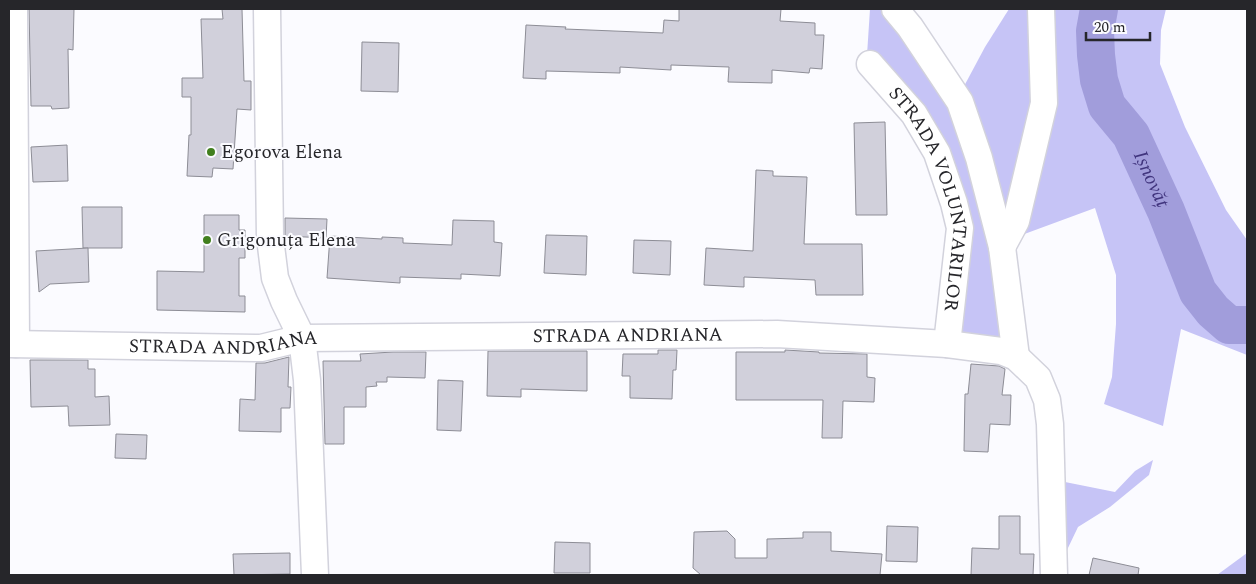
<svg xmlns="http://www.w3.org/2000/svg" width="1256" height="584" viewBox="0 0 1256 584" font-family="Spectral,serif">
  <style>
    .green { fill: #c6c4f6 }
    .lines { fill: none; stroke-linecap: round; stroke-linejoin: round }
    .river { stroke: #a19ddb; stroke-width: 38 }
    .building { fill: #d1d0db; stroke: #8d8d96 }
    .minor-casing { stroke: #d2d2dc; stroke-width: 29 }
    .minor { stroke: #fff; stroke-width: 26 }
    .poi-dot { fill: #417f1e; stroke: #fbfbff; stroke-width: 2 }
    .labels { text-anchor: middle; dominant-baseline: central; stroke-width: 4; stroke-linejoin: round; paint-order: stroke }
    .poi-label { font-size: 19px; fill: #26262a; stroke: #fbfbff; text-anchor: start }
    .street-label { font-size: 19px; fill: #26262a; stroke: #fbfbff }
    .water-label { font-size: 20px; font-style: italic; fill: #41357e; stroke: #fbfbff }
  </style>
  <rect width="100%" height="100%" fill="#fbfbff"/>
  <!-- green -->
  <g class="green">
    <path d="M870,9h16l61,82 44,130 12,106 -4,12 -34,-1 -9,-15 9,-101 -98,-167z"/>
    <path d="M1009,9h25l5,87 -34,135 -43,-141 23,-43z"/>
    <path d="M1053,9h113l-5,21 -1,34 25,63 41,83 21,30v115l-66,-26 -18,97 -59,-22 8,-27 4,-53v-49l-21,-67 -76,28 39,-140z"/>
    <path d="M1153,460l-4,15 -39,32 -32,20 -11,23 -2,-68 50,10 20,-21z"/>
    <path d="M1247,553v22h-30z"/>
  </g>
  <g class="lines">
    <!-- river -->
    <path class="river" id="s1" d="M1099,9l-4,22 1,24 3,25 8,26 24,29 35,76 32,81 15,19 16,14h18"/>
  </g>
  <!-- building -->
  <g class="building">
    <path d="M29,9h45l-1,41 -5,-1 1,59 -17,1 -1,-3h-20z"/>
    <path d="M222,9h20l2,72h7v29l-14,-1 -4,60 -20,-1 -1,9 -25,-1 2,-41h2v-38h-9v-19h21l-2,-59h22z"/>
    <path d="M679,9h102l-1,12 35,2v12h9l-2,34 -12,-1 -1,5 -37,-3v13l-44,-1 1,-15 -58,-2v5l-51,-3v6l-74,-2v8l-23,-1 3,-53 40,2 -1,2 98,4 1,-13 15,1z"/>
    <path d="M362,42l37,1 -1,49 -37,-1z"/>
    <path d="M885,122l2,93h-31l-2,-92z"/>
    <path d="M67,145l1,36 -35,1 -2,-35z"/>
    <path d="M756,170l17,1v5l34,1 -3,67h58l1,51h-47l-1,-15 -71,-3v10l-40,-2 2,-37 47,3z"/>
    <path d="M82,207h40v41h-39z"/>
    <path d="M204,215h35v15h6v28h-6v38h6v16l-88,-2v-39l47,1z"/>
    <path d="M285,218l42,1 -1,19 -41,-2z"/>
    <path d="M453,220l41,1v21l8,1 -2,33 -39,-2v5l-61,-2v6l-73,-5 3,-42 52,3v-2l21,1v5l49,2z"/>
    <path d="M546,235l41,1 -1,39 -42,-2z"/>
    <path d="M634,240l37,1 -1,34 -37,-2z"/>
    <path d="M88,248l1,34 -39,2 -11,8 -3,-41z"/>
    <path d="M658,350h19l-1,20h-3l-1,29 -42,-1v-22h-8l1,-22h35z"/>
    <path d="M785,350l34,2v1l48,1v23l8,1 -1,24 -31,-1 -1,37h-20l1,-38h-87v-48h49z"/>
    <path d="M488,351h99v40l-66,-2v8l-34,-1z"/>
    <path d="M393,352h33l-1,26 -38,-1v5h-11l1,4 -11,1v20h-22v37h-19l-2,-83h38l-1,-7z"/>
    <path d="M289,357l-1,30h3l-1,21h-9v24l-42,-1 1,-32 15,1 1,-37h9z"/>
    <path d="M30,360h58v9h7v28l14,-1 1,29 -41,1 -1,-20 -37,1z"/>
    <path d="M971,364l28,2 6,3 -3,26h9l-1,30 -20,-1 -2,28 -24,-1 1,-57h3z"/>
    <path d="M438,380l25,1 -2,50 -24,-1z"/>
    <path d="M116,434l31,1 -1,24 -31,-1z"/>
    <path d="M999,516h21v38h14l-1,21h-62l1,-27 27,1z"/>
    <path d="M887,526l31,1 -1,35 -31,-1z"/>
    <path d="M727,531l8,8v19h32v-19l36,-1v-6h28v19l51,3 -2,21h-179l-8,-7 1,-36z"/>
    <path d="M555,542l35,1v30h-36z"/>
    <path d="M290,553v21l-56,1 -1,-21z"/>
    <path d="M1093,558l46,10 -1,7h-49z"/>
  </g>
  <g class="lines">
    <!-- minor casing -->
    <g class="minor-casing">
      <g id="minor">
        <path d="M14,9l2,335"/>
        <path d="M267,9l3,229 5,40 9,23 18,37 5,42 8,195"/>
        <path d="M895,9l15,18 50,75 19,56 23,89 14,110"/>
        <path id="s2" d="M870,64l44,50 23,39 17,50 6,25 -13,116"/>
        <path d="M1002,247l14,-26 28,-118 -3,-94"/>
        <path id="s3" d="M9,344l252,4 41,-10 475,-4 170,10 54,7 15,6 22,21 9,22 3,24 4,151"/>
      </g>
    </g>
    <!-- minor -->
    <use href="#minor" class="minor"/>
  </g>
  <!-- markers -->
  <g class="poi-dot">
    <circle cx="211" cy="152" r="5"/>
    <circle cx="207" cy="240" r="5"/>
  </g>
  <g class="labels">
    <!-- poi labels -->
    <g class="poi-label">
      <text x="221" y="152">Egorova Elena</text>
      <text x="217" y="240">Grigonuța Elena</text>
    </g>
    <!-- street labels -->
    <g class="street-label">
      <text stroke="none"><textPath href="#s2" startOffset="154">STRADA VOLUNTARILOR</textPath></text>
      <text stroke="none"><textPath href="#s3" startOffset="620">STRADA ANDRIANA</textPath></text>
      <text stroke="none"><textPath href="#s3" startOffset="215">STRADA ANDRIANA</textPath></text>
    </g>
    <!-- water labels -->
    <g class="water-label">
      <text stroke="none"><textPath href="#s1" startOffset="185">Ișnovăț</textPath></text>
    </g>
  </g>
  <!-- border -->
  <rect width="1256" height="584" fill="none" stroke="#26262a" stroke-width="20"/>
  <!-- scale -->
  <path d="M1086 32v8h64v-8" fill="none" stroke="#26262a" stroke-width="2.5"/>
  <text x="1094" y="32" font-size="15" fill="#26262a" stroke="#fbfbff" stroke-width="4" paint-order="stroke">20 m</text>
</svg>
